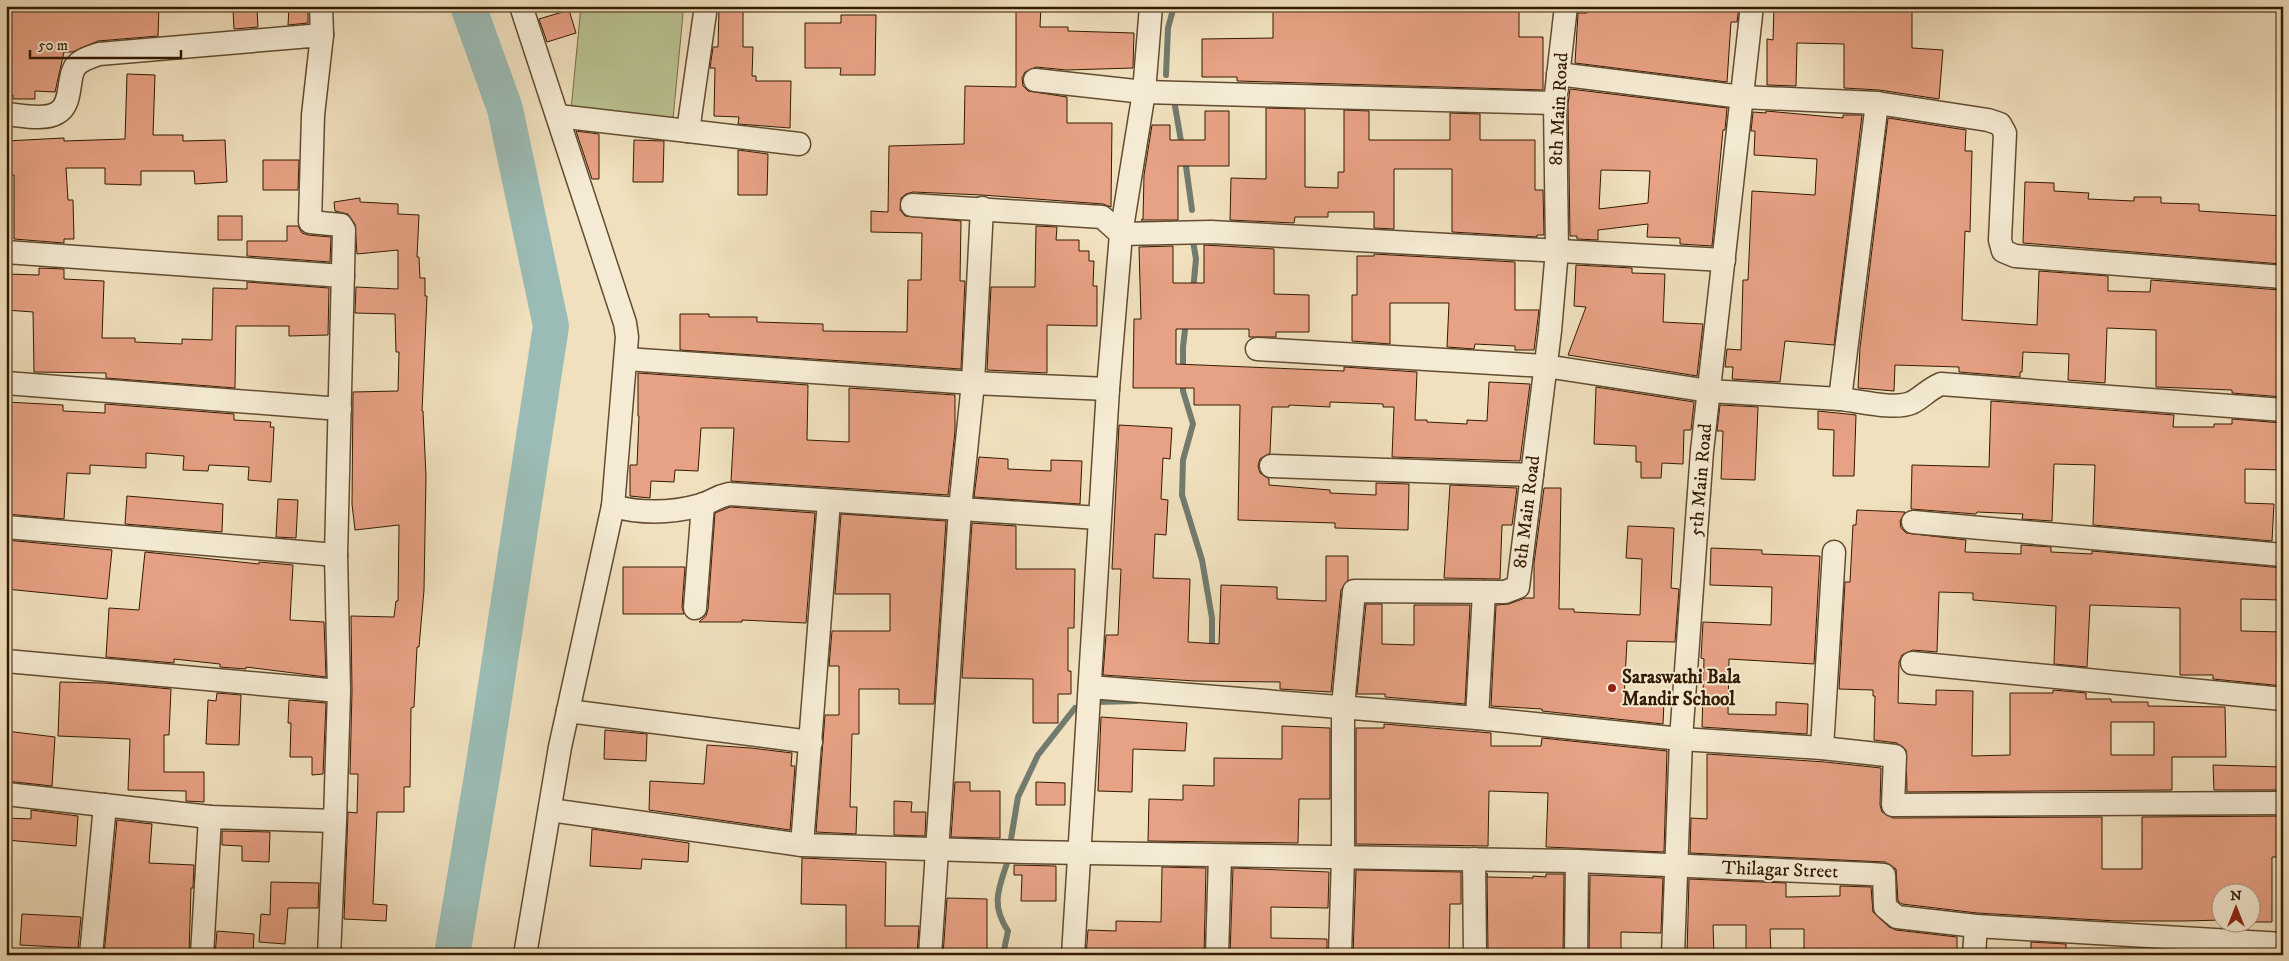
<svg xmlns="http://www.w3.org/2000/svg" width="2289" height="961" viewBox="0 0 2289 961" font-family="'IM FELL DW Pica',serif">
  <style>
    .green { fill: #bac291; stroke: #776e49 }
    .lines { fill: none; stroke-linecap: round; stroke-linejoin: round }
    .stream { stroke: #727b6e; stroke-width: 6 }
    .river { stroke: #9bbcb6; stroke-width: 36 }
    .building { fill: #e7a184; stroke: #341a01; fill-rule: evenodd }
    .minor-casing { stroke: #634c30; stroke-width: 25 }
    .minor { stroke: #f5ebd4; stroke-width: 22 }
    .poi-dot { fill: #8f2418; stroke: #f5ebd4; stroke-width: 2 }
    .labels { text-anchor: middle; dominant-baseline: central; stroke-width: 4; stroke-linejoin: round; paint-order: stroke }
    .street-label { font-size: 19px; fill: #341a01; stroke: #f5ebd4 }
    .poi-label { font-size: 19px; font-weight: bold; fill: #341a01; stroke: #f5ebd4; text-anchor: start }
  </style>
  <rect width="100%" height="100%" fill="#f0e0bd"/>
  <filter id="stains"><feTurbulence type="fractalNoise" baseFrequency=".004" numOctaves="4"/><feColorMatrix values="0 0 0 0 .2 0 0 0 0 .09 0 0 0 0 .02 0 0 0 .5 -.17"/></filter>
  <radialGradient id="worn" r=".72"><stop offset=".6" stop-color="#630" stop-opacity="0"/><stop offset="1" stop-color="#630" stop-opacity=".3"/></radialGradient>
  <!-- green -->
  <path class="green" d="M581,6h99l3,8 -10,105 -102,-9z"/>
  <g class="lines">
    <!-- stream -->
    <g class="stream">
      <path d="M1166,75l2,-47 6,-22"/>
      <path d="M1175,106l7,41"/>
      <path d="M1185,159l7,51"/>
      <path d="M1193,291l3,-32 -3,-18"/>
      <path d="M1186,321l-3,26v44l10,33 -10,36 -1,35 20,65 10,58v33"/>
      <path d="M1096,702l40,-1"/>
      <path d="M1010,845l8,-48 20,-42 37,-47"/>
      <path d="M1003,955l5,-24c-18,-27 -9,-43 0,-71"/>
    </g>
    <!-- river -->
    <path class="river" d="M452,955l32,-191 67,-438 -46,-217 -37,-103"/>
  </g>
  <!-- building -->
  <g class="building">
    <path d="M6,6h153l-1,30 -60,5 -26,11h-8l-9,40 -20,-1v8h-22v-4h-7z"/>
    <path d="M289,6h19v17l-20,2z"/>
    <path d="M1016,6h25l-1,21h28v4l66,2 -1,35 -66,2 -31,-3 -11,5 -3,6 1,8 5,5 39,6v26h45l-1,84 -8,-3 -121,-9 -69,-3 -7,2 -5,4 -1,12 5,6 56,5 -1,60h5l-4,88 -281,-19v-36h29v3h48v5l66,2v7l84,1 1,-52h13l1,-47 -51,-1v-21l17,1 1,-66 75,-2 1,-58 51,1z"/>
    <path d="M1273,6h246v31h24v53l-306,-9v-4h-35v-38l71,-1z"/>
    <path d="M1587,6h152l-2,16h-6l-4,60 -152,-19 3,-50h9z"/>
    <path d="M1774,6h138v42l31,2 -4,49 -60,-9 -35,-2v-44l-47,-1 -1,43 -29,-1v-46l6,1z"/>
    <path d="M719,8h24v39h10l-1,29h4v5h35l-1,47 -52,-4 1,-7 -25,-1 1,-48h-5l3,-21h5z"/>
    <path d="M257,9l1,18 -24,2 -1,-19z"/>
    <path d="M569,10l7,23 -29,9 -8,-23z"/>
    <path d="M841,15h35l-1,60h-35l1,-7h-36v-45h36z"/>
    <path d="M127,74l28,1 -2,60h30v6l42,-1 2,42 -32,2 -1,-13h-53v14l-36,-1v-16h-39l2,32h5l1,39h-10v4l-50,-4v-64h-8v-34l58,-3v3l61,-2z"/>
    <path d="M1570,89l157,19 -2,22h-2l-11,116 -32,-2v-6l-33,-1 1,-13 -50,6v10l-21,-1v-3h-7l-2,-132zM1601,170l49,1 -2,32 -49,6z"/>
    <path d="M1266,108l39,1v78l33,1v-16h6v-62l25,1v29h81v-27l30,1v26h55v50h8l1,45h-7v2l-85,-5v-63h-58v60l-20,-1v-16h-46v5h-33l-1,6 -64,-3 1,-42 35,1z"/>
    <path d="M1205,111h24v55h-51v54h-37l2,-1 1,-44 8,-50h18v15h35z"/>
    <path d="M1766,111l77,7v-3h19l-28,230 -49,-4 -5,41 -48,-3 1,-12h-8l2,-18 14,1 2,-70h5l4,-89 63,4 2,-36 -63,-4 1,-24h-4l2,-19 13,1z"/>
    <path d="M1888,118l78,12 -1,21h7l-2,81 -5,-1 -3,89 75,5 2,-54 69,5v15l42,1 1,-12 129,10v7h3v100l-51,-4v-3l-76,-3v-57l-49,-2 -2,55 -37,-3 1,-26 -46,-2 -1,20h-2v5l-61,-5v-5l-64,-2 -1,26 -36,-3 2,-40z"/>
    <path d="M576,131l23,3v45h-7z"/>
    <path d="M634,140l30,1 -1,41h-30z"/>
    <path d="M738,150l30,4 -1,41h-29z"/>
    <path d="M263,160h36l-1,30h-35z"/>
    <path d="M2025,182l29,1v8l35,2 -1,6 46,2v-4h27v6l38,1v7l84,5 -2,48 -258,-21z"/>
    <path d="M360,198v4l38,2v10l21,1 -2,42h2l1,21h5v18h2l-5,115h1l3,65 -2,114 -5,57h-2l-3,60 -3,1 -1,79h-6v25h-27l-4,92 14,1 -1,16 -42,-2 4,-107 9,1 1,-39h-8l2,-83 -1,-75 43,1 2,-16h2l1,-76 -44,5 -3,-26 1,-112 45,-1 1,-39h-3l-1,-38 -40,-1 1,-26 42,2v-39l-41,4 -2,-30 -7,-10 -13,-3 -1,-9z"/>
    <rect x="218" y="216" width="24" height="24"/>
    <path d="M287,226h11l4,7 6,2 23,2 -1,25 -83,-6v-15h40z"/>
    <path d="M1036,226l21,1 -1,13h23v11h10v10h5l-1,25h4v40l-50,-1v48l-60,-3 4,-83h44z"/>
    <path d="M1204,245l70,4v45l35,1v37h-33v5h-27v-8h-73v35l168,7v-4l73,5 -2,48h12v2l40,2v-4l20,1 2,-39 41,2 -10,77 -128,-4 2,-50h-11v-3l-53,-2v5l-41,-2v2h-17l-2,46 -10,6 -2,7 2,7 9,6v6l61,5v3l46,2v-12l33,1 -1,46 -73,-2v-5l-97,-3 2,-115h-46v-17h-61l1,-69h7l-2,-72 34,-1v37h31z"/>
    <path d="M1374,254l141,8v48h24l-5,40h-19v-4l-40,-2 -1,5 -27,-2 2,-44h-59v41l-38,-3v-46h5v-39h17z"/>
    <path d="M1576,265l56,3v5l33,1 -2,48 40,2 -6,52 -129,-21 18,-48 -12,-1z"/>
    <path d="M39,268l25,1v10l40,2 -2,57h33v4l47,2v-5l30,1 1,-52 34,1v-7l82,6 -1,47 -39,1v-10h-53l-1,62 -129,-10v-5l-72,-1 -1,-60 -27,-2v-36l33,1z"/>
    <path d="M638,373l170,12 -1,55 42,2v-54l106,7v36l-7,64 -217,-14 3,-53h-33l-3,43 -23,-1 -1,12 -23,-1 -1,17 -20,-2v-31h7l2,-49h-1z"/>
    <path d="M1596,387l98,15 -3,28h-7l-1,34 -21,-1 -1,15h-20v-16h-5v-16l-42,-2z"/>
    <path d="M1991,401l183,14 -1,12h41v-3h18v-5l51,4v47l-38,-1v34l29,1 -2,37 -179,-16 2,-60 -41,-1 -2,57 -30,-2 1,-5 -46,-2 -1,2 -65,-5 1,-44 77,2z"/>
    <path d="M6,402l57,3v6l42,2v-9l129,10v6l37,2 -1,5h4l-3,55 -23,-2 1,-13 -40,-2 -1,6 -25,-1 1,-14 -38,-3v15l-56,-3v9l-23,-1 -3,46 -58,-5 3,-72h-3z"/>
    <path d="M1720,405l38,2 -3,73 -34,-1 2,-48h-6z"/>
    <path d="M1818,411l38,4 -2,61h-21l1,-46 -16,-1z"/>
    <path d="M1119,425l53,3 -2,31 -7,-1 -2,41 7,1 -2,35 -11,-1 -2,44 37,1 -2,63 31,2 2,-59 56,2v12l49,2v-45h22v24l-7,10 -10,102 -51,-3v-7l-85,-1 -92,-6 3,-40h12l3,-66h-9z"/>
    <path d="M979,457l29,2v10l43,2v-11l31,1 -2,43 -106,-7z"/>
    <path d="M1450,485l67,3 -5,37h-10l-2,54 -56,-1z"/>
    <path d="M1544,488h17l-2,121h15v3l66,3 2,-56 -16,-1 2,-32 46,2 -3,60 8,1 -4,53 -48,-1 -3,58 40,2 -1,23 -121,-13v-2l-51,-3 5,-101 13,-1 16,-6h9v-35z"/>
    <path d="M127,496l96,8 -1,28 -97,-8z"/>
    <path d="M278,499l20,1 -2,38 -20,-1z"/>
    <path d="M730,507l85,6 -9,110 -64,-3v2h-43l7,-6 2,-7 7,-96z"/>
    <path d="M1857,510l48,2 -5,9 1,7 5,5 60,7 -1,12 56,2v-9l30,2v5l41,2v-3l191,17v32l-42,-1v32l42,1v54l-70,-7v-4h-33v-67l-90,-3 -3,62 -33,-3 2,-58 -83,-6v-7l-34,-1 -2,60 -24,-2 -11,5 -3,7 -1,41 38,2v-15l37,1 -1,65 38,-1v-62h43v-3l33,3v6h25v3h37v4l77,1 1,50h-54v33l-265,2 -1,-42 -9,-7 -23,-3 1,-44h-2v-6l-34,-1 6,-107h5l3,-57h3zM2111,722h43v33h-43z"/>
    <path d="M841,514l105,7 -12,183h-35v-15h-40v45h-7l-2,73h7l-1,27 -40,-2 9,-117h14v-49h-10l3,-35h58v-37h-55z"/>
    <path d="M972,523l44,3v43h59l-1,59h-6v43h3v23h-13v29h-25v-44l-71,-1z"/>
    <path d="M6,540l106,10 -5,49 -101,-10z"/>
    <path d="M1711,548l51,2v4l58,2 -6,108 -85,-5 -1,55 48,1v-13l32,2 -1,30 -105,-7 2,-68 -3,-1 2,-36 68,3 1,-38 -62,-2z"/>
    <path d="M145,552l114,12v-2l34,3 -3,55 34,2 2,55 -80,-10v2l-26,-2v-3l-46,-5v4l-68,-6 3,-49 30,2z"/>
    <path d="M623,567h62l-3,40 2,7h-61z"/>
    <path d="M1366,604h16v40l32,1v-40h56l-5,99 -80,-7v-3h-28z"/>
    <path d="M60,682l44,1 67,6 -2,46h-5v37h40v30l-18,-1v-10l-58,-1 2,-51 -72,-3z"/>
    <path d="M217,693l24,2 -2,50 -33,-1 2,-44 8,1z"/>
    <path d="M289,700l37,3 -3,71 -11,1v-18h-22l1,-34h-3z"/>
    <path d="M1101,717l86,6 -2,28 -52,-2 -1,43 -34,-1z"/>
    <path d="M1384,724l107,9v13h50l1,-8 125,13 -3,101 -118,-5 2,-54 -59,-2 -1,55 -132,-2v-116h28z"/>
    <path d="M1282,726l48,2v71h-31l-1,44 -150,-2 1,-42 34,1v-15l31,1v-28l68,1z"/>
    <path d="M605,730l42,4 -1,27 -42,-2z"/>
    <path d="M6,731l49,6 -3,49 -46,-5z"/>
    <path d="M707,745l44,3 41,5 -1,13h4l-5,64 -141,-20 1,-29 54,3z"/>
    <path d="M1707,754l118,8 56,6 -1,37 2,7 11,6 209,-1v52h40v-52l141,-1v41h-11v65h-20v-28h-30v26l-38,1h-68l-139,-8 -75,-9 -4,-3 -2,-32 -11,-7 -195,-9 1,-35 16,1z"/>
    <path d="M2213,765l70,2v23h-69z"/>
    <path d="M955,782h15v9h30v47l-49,-1z"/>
    <path d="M1036,782l29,1v22h-29z"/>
    <path d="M894,801l18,1 -1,10h15l-1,24 -31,-1z"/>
    <path d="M31,810l47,6 -2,30 -70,-6v-22l25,1z"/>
    <path d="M117,820l35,4 -3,39 45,2 -1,23h-2l-2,67 -85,-1z"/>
    <path d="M592,829l97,14 -1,19 -46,-3 -1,10 -51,-3z"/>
    <path d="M222,831l48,1 -1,30 -27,-1v-15l-20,-1z"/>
    <path d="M802,858l84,4 -1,64h34l-2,29h-71v-50l-45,-1z"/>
    <path d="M1014,865l42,1v35h-35l1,-26h-8z"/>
    <path d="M1162,867l44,1 -2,87h-118l2,-25 28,1v-10l45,1z"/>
    <path d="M1233,868l96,4 -1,36 -57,-1v31l56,1v16h-97z"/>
    <path d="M1356,870l105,2v32h-11l-1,51h-96z"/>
    <path d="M1487,873v4l46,1v-2l13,1v-3h18l-1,81 -75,-1z"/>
    <path d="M1590,875l73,3 -2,55 -40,-1v23h-32z"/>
    <path d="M1689,879l97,4v14l54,-1v-10l31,1 2,25 16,15 7,3 61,7v18h-153v-26h-34l1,26h-25v-30h-33l1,30h-27z"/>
    <path d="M271,882l48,1 -1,25h-30l-3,36 -26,-2 2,-28 9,1z"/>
    <path d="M947,898l40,1v56h-44z"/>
    <path d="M22,914l59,3 -3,31 -58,-3z"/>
    <path d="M217,931l37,3 -1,21h-38z"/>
    <path d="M2031,942l35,2v11h-35z"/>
  </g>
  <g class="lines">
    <!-- minor casing -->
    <g class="minor-casing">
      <g id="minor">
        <path d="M321,6l1,29"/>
        <path d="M521,6l104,317 2,14 -14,169 -53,241 -35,208"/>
        <path d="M1035,80l109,12 411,11"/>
        <path d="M1877,103l111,17 12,4 5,9 -5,107 3,11 12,5 268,21"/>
        <path d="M6,114c14,1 38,7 51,-1 16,-8 10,-35 18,-46 6,-8 16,-10 24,-13l223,-19 -9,80 -3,107 31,3 3,5 -8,325 3,136 -4,130 -125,-4 -204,-23"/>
        <path d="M558,116l130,15 18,-125"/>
        <path d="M688,131l111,13"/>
        <path d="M912,205l190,12 19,17 90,-2 513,28"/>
        <path d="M6,252l337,24"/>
        <path d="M1257,349l288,17 164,25 131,8 37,-296 -135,-6 -184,-23"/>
        <path d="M626,359l347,24 135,6"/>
        <path d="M6,383l334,26"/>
        <path d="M1840,399c20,2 54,11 71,4 11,-5 16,-13 30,-19l342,26"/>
        <path d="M1271,466l261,9"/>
        <path d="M829,501l-27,344 225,7 550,9 293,13 14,1 1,32 12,10 79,9"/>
        <path d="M613,506c29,8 59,7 88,-1 11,-3 14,-8 28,-11l370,24"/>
        <path d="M1913,522l370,33"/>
        <path d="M6,527l330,28"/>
        <path d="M695,608l8,-104"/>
        <path d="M6,661l333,30"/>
        <path d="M1912,663l371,36"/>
        <path d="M1090,687l387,31 204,21 141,9 12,-196"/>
        <path d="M568,711l243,31"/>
        <path d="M1477,718l7,-126"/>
        <path d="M1822,748l73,8 -2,49 390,-2"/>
        <path d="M550,810l252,35"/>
        <path d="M1474,859l1,96"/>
        <path d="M91,955l14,-150"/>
        <path d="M202,955l8,-138"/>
        <path d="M329,955l6,-134"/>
        <path d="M930,955l30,-446 13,-126 9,-175"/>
        <path d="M1073,955l35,-566 13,-155 23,-142 7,-86"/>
        <path d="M1217,955l3,-99"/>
        <path d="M1340,955l3,-97v-152l11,-115 151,1 13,-5 32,-256 7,-81 -2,-147 11,-97"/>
        <path d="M1576,955l1,-94"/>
        <path d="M1673,955l8,-216 21,-288 50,-445"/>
        <path d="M1974,955l2,-29 307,18"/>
      </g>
    </g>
    <!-- minor -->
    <use href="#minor" class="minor"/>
  </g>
  <!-- markers -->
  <circle class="poi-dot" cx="1612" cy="688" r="5"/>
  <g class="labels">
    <!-- street labels -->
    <g class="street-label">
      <text transform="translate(1559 109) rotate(-87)">8th Main Road</text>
      <text transform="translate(1701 480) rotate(-85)">5th Main Road</text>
      <text transform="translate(1527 512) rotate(-83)">8th Main Road</text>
      <text transform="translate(1780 870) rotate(2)">Thilagar Street</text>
    </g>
    <!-- poi labels -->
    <g class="poi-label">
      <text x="1622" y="677">Saraswathi Bala<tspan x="1622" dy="22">Mandir School</tspan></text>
    </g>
  </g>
  <!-- margin -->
  <rect width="2289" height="961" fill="none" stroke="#f0e0bd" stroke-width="25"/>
  <rect x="8" y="8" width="2274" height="946" fill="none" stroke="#341a01" stroke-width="2.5"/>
  <rect x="12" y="12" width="2264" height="936" fill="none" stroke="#341a01"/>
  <!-- north arrow -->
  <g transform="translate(2236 908)"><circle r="24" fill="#f5ebd4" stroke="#a89780"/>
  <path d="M0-4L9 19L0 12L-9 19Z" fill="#8f2418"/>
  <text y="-8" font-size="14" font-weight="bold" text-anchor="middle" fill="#341a01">N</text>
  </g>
  <!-- scale -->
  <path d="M30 50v8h151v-8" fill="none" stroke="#341a01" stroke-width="2.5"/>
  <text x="38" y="50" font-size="15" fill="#341a01" stroke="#f5ebd4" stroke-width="4" paint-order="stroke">50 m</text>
  <rect width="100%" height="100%" filter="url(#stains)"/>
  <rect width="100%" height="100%" fill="url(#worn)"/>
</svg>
